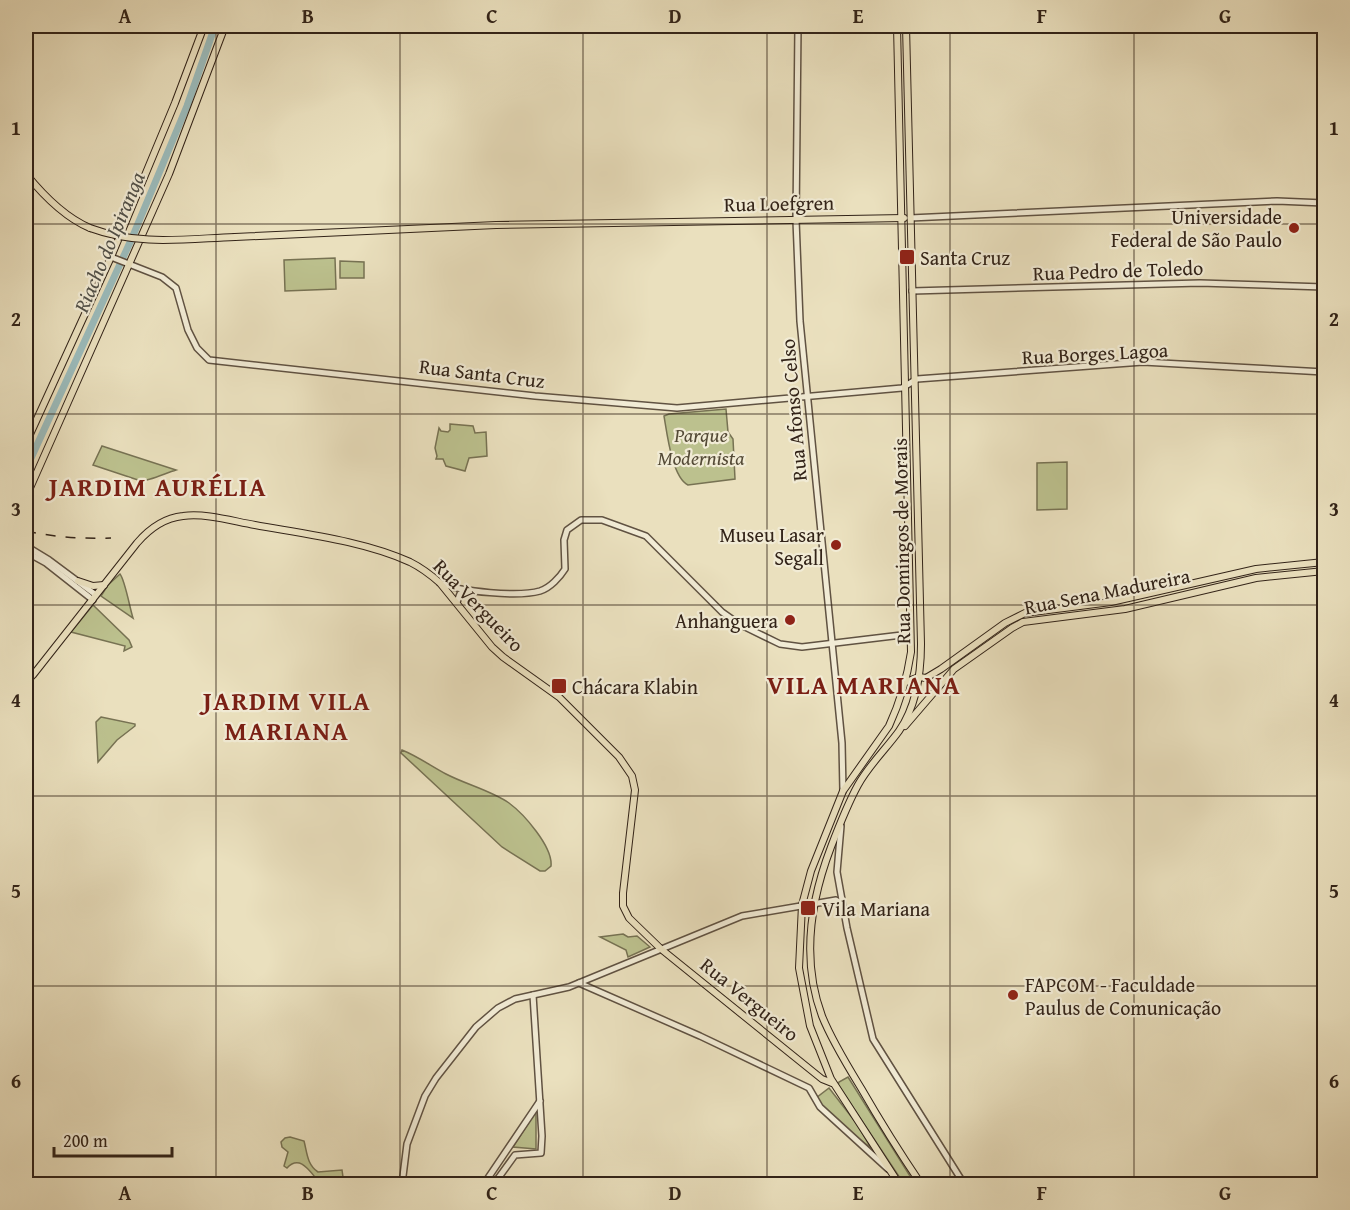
<svg xmlns="http://www.w3.org/2000/svg" width="1350" height="1210" viewBox="0 0 1350 1210" font-family="'Gentium Book Plus',serif">
  <style>
    .green { fill: #bcc18e; stroke: #777253; stroke-width: 1.5 }
    .lines { fill: none; stroke-linecap: round; stroke-linejoin: round }
    .river { stroke: #9bbbbb; stroke-width: 7 }
    .minor-casing { stroke: #605242; stroke-width: 8 }
    .major-casing { stroke: #322318; stroke-width: 8 }
    .minor { stroke: #f1ebd5; stroke-width: 5 }
    .major { stroke: #eae0be; stroke-width: 6 }
    .rail { stroke: #322318; stroke-width: 1.5; stroke-dasharray: 10 10; stroke-linecap: butt }
    .major-bridge-casing { stroke: #322318; stroke-width: 8; stroke-linecap: butt }
    .major-bridge { stroke: #eae0be; stroke-width: 6 }
    .grid { fill: none; stroke: #322318; stroke-width: 1.5; stroke-opacity: 0.55 }
    .poi-dot { fill: #8f2418; stroke: #f1ebd5; stroke-width: 2 }
    .labels { text-anchor: middle; dominant-baseline: central; stroke-width: 4.5; stroke-linejoin: round; paint-order: stroke }
    .street-label { font-size: 20px; fill: #322318; stroke: #f1ebd5 }
    .poi-label { font-size: 20px; fill: #322318; stroke: #f1ebd5; text-anchor: start }
    .park-label { font-size: 20px; font-style: italic; fill: #544a36; stroke: #f1ebd5 }
    .water-label { font-size: 21px; font-style: italic; fill: #525149; stroke: #f1ebd5 }
    .district-label { font-size: 26px; font-weight: bold; letter-spacing: 1.5px; fill: #7a1f14; stroke: #f1ebd5 }
    .neatline { fill: none; stroke: #322318; stroke-width: 2 }
    .grid-label { font-size: 20px; text-anchor: middle; font-weight: bold; fill: #322318 }
  </style>
  <rect width="100%" height="100%" fill="#eae0be"/>
  <filter id="stains"><feTurbulence type="fractalNoise" baseFrequency=".00333" numOctaves="4"/><feColorMatrix values="0 0 0 0 .2 0 0 0 0 .09 0 0 0 0 .02 0 0 0 .5 -.17"/></filter>
  <radialGradient id="worn" r=".72"><stop offset=".6" stop-color="#630" stop-opacity="0"/><stop offset="1" stop-color="#630" stop-opacity=".3"/></radialGradient>
  <!-- green -->
  <g class="green">
    <path d="M335,258l1,31 -51,2 -1,-31z"/>
    <path d="M340,261l24,1v16h-24z"/>
    <path d="M726,409l2,23 5,7 2,40 -47,6c-16,-8 -21,-52 -24,-69l5,-2z"/>
    <path d="M450,424l23,2 2,7 11,-1 1,24 -18,2 -4,13 -19,-5 -3,-7h-7l1,-3 -2,-8 4,-20 2,3 7,1 2,-2z"/>
    <path d="M102,446l74,24c-10,3 -27,11 -35,11l-48,-16z"/>
    <path d="M1067,462v47l-30,1v-47z"/>
    <path d="M120,574c5,6 10,35 13,44l-32,-22 7,-11z"/>
    <path d="M93,605l36,35 3,7 -8,4 1,-5 -54,-14z"/>
    <path d="M101,717l34,7v2l-18,14 -19,22 -2,-40z"/>
    <path d="M402,750c15,6 29,16 44,24 19,10 46,17 63,29 15,11 44,44 42,63l-6,5h-5l-38,-24 -101,-94z"/>
    <path d="M623,934l5,3 9,-1 13,11 -22,10 -2,-7 -26,-13z"/>
    <path d="M848,1077l67,107h-11l-66,-99 1,-3z"/>
    <path d="M829,1088l28,36 14,24c-20,-15 -43,-29 -55,-50z"/>
    <path d="M536,1111v38l-23,-2z"/>
    <path d="M290,1137l14,4c3,11 3,24 14,31l24,-2 2,14h-23c-10,-10 -20,-31 -34,-16l-3,-2 4,-14 -6,-5 -1,-5 4,-4z"/>
  </g>
  <g class="lines">
    <!-- river -->
    <path class="river" d="M26,469l106,-231 55,-132 28,-80"/>
    <!-- minor casing -->
    <g class="minor-casing">
      <g id="minor">
        <path d="M798,26l-2,194 4,101 42,422 1,48"/>
        <path d="M910,218l367,-17 47,2"/>
        <path d="M111,257l51,20 14,11 12,42 9,18 12,12 326,36 142,12 225,-20 15,-9 226,-17 181,10"/>
        <path d="M912,291l288,-8 124,4"/>
        <path d="M26,546l23,14 47,35"/>
        <path d="M26,552l20,11 47,37"/>
        <path d="M440,583c22,9 78,14 100,8 10,-3 20,-14 25,-22l-1,-29 3,-10 14,-10h21l44,16 76,76 17,12 41,20 22,3 108,-13"/>
        <path d="M457,602l3,-8 7,-4"/>
        <path d="M841,826l-4,46 10,56 26,111 91,145"/>
        <path d="M579,983l121,53 109,52 11,19 68,62"/>
        <path d="M402,1184l5,-40 18,-48 11,-18 40,-51 22,-19 17,-9 54,-12 173,-71 94,-16 6,4"/>
        <path d="M484,1184l56,-83"/>
        <path d="M494,1184l21,-29 26,-2 1,-17 -9,-141"/>
      </g>
    </g>
    <!-- major casing -->
    <g class="major-casing">
      <g id="major">
        <path d="M897,26l14,626c-4,27 -11,50 -22,74l-46,65 -32,80 -9,34 -3,63 11,58 21,53 68,105"/>
        <path d="M906,26l15,618c0,30 -4,61 -22,87 -13,18 -30,34 -41,54 -11,20 -19,41 -27,62 -21,55 -30,113 -9,169 10,25 25,49 39,72 19,33 39,65 60,96"/>
        <path d="M26,174c17,21 38,43 64,54"/>
        <path d="M235,237l261,-12 408,-7"/>
        <path d="M26,443l85,-186 64,-154 29,-77"/>
        <path d="M26,497l143,-323 56,-148"/>
        <path d="M78,581l15,5 11,-1"/>
        <path d="M26,682l7,-7 104,-132c12,-14 26,-25 46,-27 23,-3 49,5 72,9 50,9 109,16 155,37 12,6 21,13 30,21l52,64 11,10 56,40 60,60 13,19 3,14 -12,103v13l6,12 32,31 161,130 10,4"/>
        <path d="M906,682l13,-5 7,1 15,-9 64,-46 20,-10 86,-11 145,-33 68,-7"/>
        <path d="M905,726l49,-57 58,-41 11,-6 102,-13 131,-31 68,-7"/>
      </g>
    </g>
    <!-- minor -->
    <use href="#minor" class="minor"/>
    <!-- major -->
    <use href="#major" class="major"/>
    <!-- rail -->
    <path class="rail" d="M26,531c28,6 55,8 85,7"/>
    <!-- major-bridge casing -->
    <g class="major-bridge-casing">
      <path id="major-bridge" d="M90,228c49,18 93,11 145,9"/>
    </g>
    <!-- major-bridge -->
    <use href="#major-bridge" class="major-bridge"/>
  </g>
  <!-- grid -->
  <path class="grid" d="M216,26v1158M400,26v1158M583,26v1158M767,26v1158M950,26v1158M1134,26v1158M26,224h1298M26,414h1298M26,605h1298M26,796h1298M26,986h1298"/>
  <!-- markers -->
  <g class="poi-dot">
    <circle cx="1294" cy="228" r="6"/>
    <rect x="899" y="249" width="16" height="16" rx="3"/>
    <circle cx="836" cy="545" r="6"/>
    <circle cx="790" cy="620" r="6"/>
    <rect x="551" y="678" width="16" height="16" rx="3"/>
    <rect x="800" y="900" width="16" height="16" rx="3"/>
    <circle cx="1013" cy="995" r="6"/>
  </g>
  <g class="labels">
    <!-- street labels -->
    <g class="street-label">
      <text transform="translate(779 203) rotate(-1)">Rua Loefgren</text>
      <text transform="translate(1118 270) rotate(-2)">Rua Pedro de Toledo</text>
      <text transform="translate(1095 353) rotate(-3)">Rua Borges Lagoa</text>
      <text transform="translate(482 373) rotate(7)">Rua Santa Cruz</text>
      <text transform="translate(793 410) rotate(-95)">Rua Afonso Celso</text>
      <text transform="translate(901 541) rotate(-91)">Rua Domingos de Morais</text>
      <text transform="translate(1107 591) rotate(-11)">Rua Sena Madureira</text>
      <text transform="translate(479 605) rotate(46)">Rua Vergueiro</text>
      <text transform="translate(750 999) rotate(39)">Rua Vergueiro</text>
    </g>
    <!-- poi labels -->
    <g class="poi-label">
      <text x="1282" y="216" text-anchor="end">Universidade<tspan x="1282" dy="23">Federal de São Paulo</tspan></text>
      <text x="920" y="257">Santa Cruz</text>
      <text x="824" y="534" text-anchor="end">Museu Lasar<tspan x="824" dy="23">Segall</tspan></text>
      <text x="778" y="620" text-anchor="end">Anhanguera</text>
      <text x="572" y="686">Chácara Klabin</text>
      <text x="822" y="908">Vila Mariana</text>
      <text x="1025" y="984">FAPCOM - Faculdade<tspan x="1025" dy="23">Paulus de Comunicação</tspan></text>
    </g>
    <!-- park labels -->
    <g class="park-label">
      <text x="701" y="434">Parque<tspan x="701" dy="23">Modernista</tspan></text>
    </g>
    <!-- water labels -->
    <g class="water-label">
      <text transform="translate(109 242) rotate(-67)">Riacho do Ipiranga</text>
    </g>
    <!-- district labels -->
    <g class="district-label">
      <text x="158" y="486">JARDIM AURÉLIA</text>
      <text x="864" y="684">VILA MARIANA</text>
      <text x="287" y="700">JARDIM VILA<tspan x="287" dy="30">MARIANA</tspan></text>
    </g>
  </g>
  <!-- margin -->
  <rect width="1350" height="1210" fill="none" stroke="#eae0be" stroke-width="66"/>
  <!-- scale -->
  <path d="M54 1147v9h118v-9" fill="none" stroke="#322318" stroke-width="3"/>
  <text x="63" y="1147" font-size="18" fill="#322318" stroke="#f1ebd5" stroke-width="4.5" paint-order="stroke">200 m</text>
  <rect x="33" y="33" width="1284" height="1144" class="neatline"/>
  <g class="grid-label">
    <text x="125" y="23">A</text>
    <text x="308" y="23">B</text>
    <text x="492" y="23">C</text>
    <text x="675" y="23">D</text>
    <text x="858" y="23">E</text>
    <text x="1042" y="23">F</text>
    <text x="1225" y="23">G</text>
    <text x="16" y="135">1</text>
    <text x="1334" y="135">1</text>
    <text x="16" y="326">2</text>
    <text x="1334" y="326">2</text>
    <text x="16" y="516">3</text>
    <text x="1334" y="516">3</text>
    <text x="16" y="707">4</text>
    <text x="1334" y="707">4</text>
    <text x="16" y="898">5</text>
    <text x="1334" y="898">5</text>
    <text x="16" y="1088">6</text>
    <text x="1334" y="1088">6</text>
    <text x="125" y="1200">A</text>
    <text x="308" y="1200">B</text>
    <text x="492" y="1200">C</text>
    <text x="675" y="1200">D</text>
    <text x="858" y="1200">E</text>
    <text x="1042" y="1200">F</text>
    <text x="1225" y="1200">G</text>
  </g>
  <rect width="100%" height="100%" filter="url(#stains)"/>
  <rect width="100%" height="100%" fill="url(#worn)"/>
</svg>
